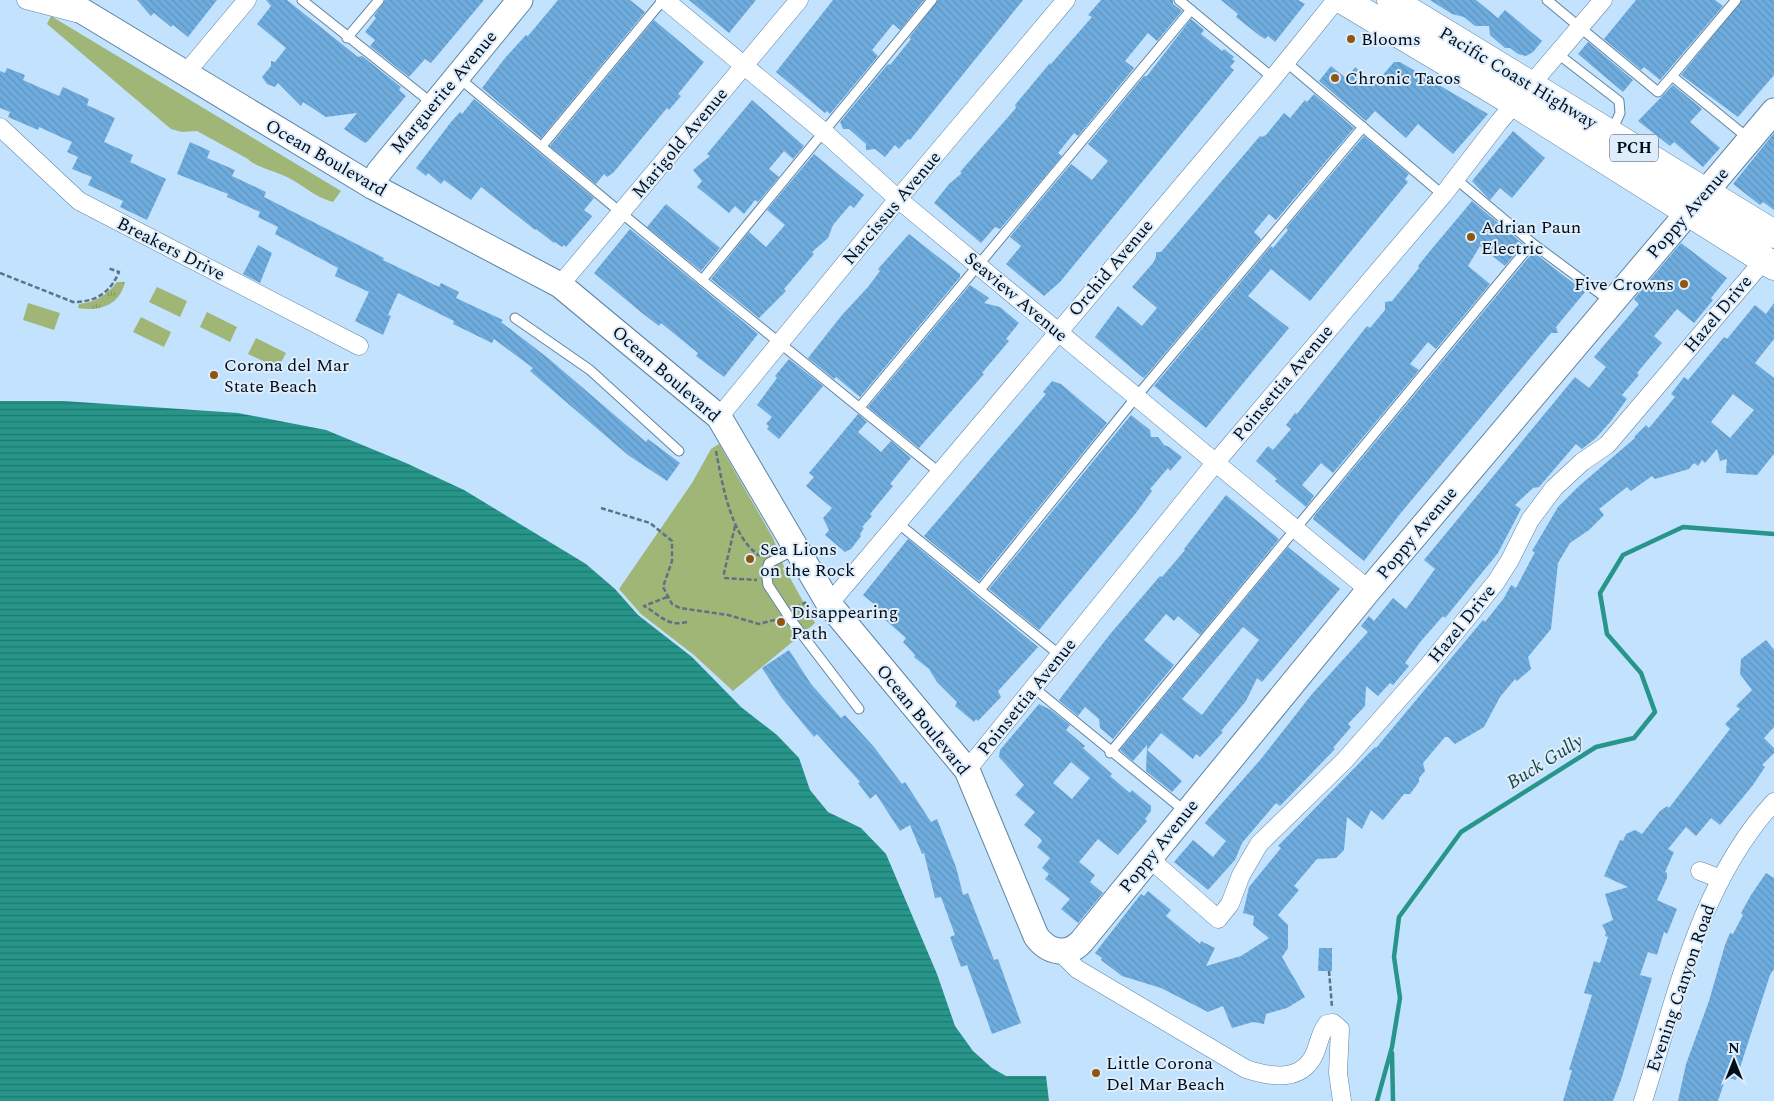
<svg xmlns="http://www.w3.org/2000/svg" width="1774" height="1101" viewBox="0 0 1774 1101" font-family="Spectral,serif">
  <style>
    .grass { fill: url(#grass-tufts) }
    .park { fill: #a0b677 }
    .water { fill: url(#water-rules) }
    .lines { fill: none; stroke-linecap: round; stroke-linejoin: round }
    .stream { stroke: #279589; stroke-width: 4.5 }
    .building { fill: url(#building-back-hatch); fill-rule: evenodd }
    .lane-casing { stroke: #5f85a4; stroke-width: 11 }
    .street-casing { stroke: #5f85a4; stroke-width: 19 }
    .secondary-casing { stroke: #5f85a4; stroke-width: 27 }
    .highway-casing { stroke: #5f85a4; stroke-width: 29 }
    .path { stroke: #5d7285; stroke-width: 2.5; stroke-dasharray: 5 2.5; stroke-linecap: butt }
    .lane { stroke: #fff; stroke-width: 9 }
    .street { stroke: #fff; stroke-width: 18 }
    .secondary { stroke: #fff; stroke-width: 25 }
    .highway { stroke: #fff; stroke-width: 28 }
    .poi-dot { fill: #8f5610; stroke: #ddedfc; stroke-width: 2 }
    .labels { text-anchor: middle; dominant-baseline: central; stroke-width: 4; stroke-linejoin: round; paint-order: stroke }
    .shield { fill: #ddedfc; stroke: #44505d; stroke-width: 1 }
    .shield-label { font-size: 16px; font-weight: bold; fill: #020d19 }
    .poi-label { font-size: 18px; fill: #020d19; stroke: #ddedfc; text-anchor: start }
    .street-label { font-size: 18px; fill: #020d19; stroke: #ddedfc }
    .water-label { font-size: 19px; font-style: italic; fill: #17453f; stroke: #ddedfc }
  </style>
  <defs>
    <pattern id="grass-tufts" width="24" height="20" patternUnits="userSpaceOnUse" patternTransform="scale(1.25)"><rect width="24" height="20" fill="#a0b677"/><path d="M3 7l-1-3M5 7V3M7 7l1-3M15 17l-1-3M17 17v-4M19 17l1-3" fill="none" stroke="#889b66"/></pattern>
    <pattern id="water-rules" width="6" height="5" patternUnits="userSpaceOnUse" patternTransform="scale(1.25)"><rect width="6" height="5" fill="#279589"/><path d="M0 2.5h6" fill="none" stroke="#1f786f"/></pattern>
    <pattern id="building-back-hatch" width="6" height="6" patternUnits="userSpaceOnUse" patternTransform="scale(1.25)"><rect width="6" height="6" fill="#6facde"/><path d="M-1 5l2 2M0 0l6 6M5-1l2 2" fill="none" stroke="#5e93be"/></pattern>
  </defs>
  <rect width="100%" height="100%" fill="#c2e2fe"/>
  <!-- grass -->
  <path class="grass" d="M117,282h8c-5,23 -26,30 -47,26l1,-4c17,-2 27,-8 38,-22z"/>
  <!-- park -->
  <g class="park">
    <path d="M51,16l290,175 -8,11c-17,-4 -30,-17 -46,-25 -10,-5 -32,-10 -39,-18l-51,-28 -15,1 -11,-3 -124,-105z"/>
    <path d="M157,287l30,14 -7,16 -31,-15z"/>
    <path d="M28,303l32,10 -6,17 -31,-10z"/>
    <path d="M207,312l30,15 -7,15 -30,-15z"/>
    <path d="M141,317l30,15 -7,15 -31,-15z"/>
    <path d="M256,338l30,15 -8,15 -30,-14z"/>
    <path d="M719,444l54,94 11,29 31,56 -82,68 -39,-36 -53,-41 -22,-25 73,-106 19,-34z"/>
  </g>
  <!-- water -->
  <path class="water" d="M0,401h64l174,12 88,17 80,33 58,27 122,74 29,25 23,26 54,42 49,50 36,28 22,23 11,32 18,22 33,16 25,26 51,120 18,52 18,25 19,17 14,8h40l3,25h-1049z"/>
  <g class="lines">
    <!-- stream -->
    <g class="stream">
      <path d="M1392,1053l1,48"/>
      <path d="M1377,1101l15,-54 8,-49 -6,-41 5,-40 62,-85 135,-85 38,-9 21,-26 -14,-39 -34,-39 -7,-41 23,-38 60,-28 91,7"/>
    </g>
  </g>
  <!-- building -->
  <g class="building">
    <path d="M137,0h80l-29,37 -15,-12 -2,2 -17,-14 -3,3z"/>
    <path d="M266,0h21l71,57 4,-1 39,31 -2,3 7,6 -38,45 -3,2 -21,-14 13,-16 -31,4 -23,-15 -2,4 -23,-23 -3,4 -8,-3 -5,-7 9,-11v-5l4,1 11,-14 -29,-24 14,-18z"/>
    <path d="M385,0h99l-53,63 -6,-4 -16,18 -39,-31 5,-6 -10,-8 11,-14 -2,-2z"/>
    <path d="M558,0h72l15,12 -104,126 -59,-50 23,-30 21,-23 2,1z"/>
    <path d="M689,0h67l-27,33z"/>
    <path d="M833,0h91l-24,30 -7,-6 -21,26 6,6 -48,58 -3,-3 -2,2 -49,-41z"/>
    <path d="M938,0h85l-113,140 -2,-1 -9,10 -4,-4 -10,12 -10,-8 -9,1v-6l-17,-15h-6l-3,-7 48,-58 2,1 21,-26 -2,-1z"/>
    <path d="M1101,0h72v4l9,7 -25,30 -9,-8 -23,28 9,7 -56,68 -4,-3 -16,20 4,3 -62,73 -5,-2 -14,16 -47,-40 15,-19 13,-11 -2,-1 56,-64 -1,-3 35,-42 1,1 41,-47 -4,-2z"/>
    <path d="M1221,0h77l7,4 -30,38 -7,-6 -3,3 -5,-3 -24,-19 2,-3z"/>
    <path d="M1430,0h46l22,18 7,-8 37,31 -9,11 -7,4 -8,-2 -8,-6h-5l-15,-13 -1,-9h-14l-11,-9 -12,-3z"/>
    <path d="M1636,0h79l8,6 -63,74 -16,-13 -3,3 -37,-31z"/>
    <path d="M1742,0h32v75l-36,42 -57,-42z"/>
    <path d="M1191,19l13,11 -3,4 21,17 2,-2 10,8 -2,2 3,2 -5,6 4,3 -174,212 -16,14 -38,-32 15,-18 -11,-9 61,-73 21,16 16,-19 -20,-17 56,-68h3z"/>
    <path d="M654,20l50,42 -26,32 3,2 -12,14 -2,-2 -54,65 -6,4 -3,-3 -8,10 -46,-38z"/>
    <path d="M1588,42l45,38 -10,12 -45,-38z"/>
    <path d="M1394,62h6l88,52 -35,40 -35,-30 -12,14 -31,-27 -9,10 -47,-40 12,-15 16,13 8,-12 20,17z"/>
    <path d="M7,68l18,7 -2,5 36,16 4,-9 26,12 -2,6 28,13 -11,24 29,13 -3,7 36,17 -19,41 -27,-13 3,-6 -35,-16 4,-8 -20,-8 6,-12 -11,-5 5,-10 -33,-15 -1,3 -30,-13 2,-5 -10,-4v-37l5,2z"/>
    <path d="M1673,85l29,24 -12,13 30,26 -17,19 -29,-25 -4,4 -32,-25z"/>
    <path d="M1314,94l40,34 -78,92 -7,-6 -15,18 7,7 -117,139 -3,-2 -46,-39 23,-31 24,20 15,-18 -25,-21 21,-24 3,-6v-5h5l99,-116 2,1 4,-2 18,-22 6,5 15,-18 2,2z"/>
    <path d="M474,99l120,99 -10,12 8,6 -1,2 -25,29 -2,-2 -2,2 -7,-5 -1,1 -18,-14 -1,1 -54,-43 -10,13 -27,-20 -3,4 -13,-11 -2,3 -10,-8 35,-46 9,-10 2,2z"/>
    <path d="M752,100l52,46 -11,13 -9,-8 -15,18 10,8 -21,25 -3,-2 -11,14 -9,-8 -6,7 -32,-26 5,-6 -9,-11 17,-14 -3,-2z"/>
    <path d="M1513,131l32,27 -33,40 -12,-10 -10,12 -18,-19z"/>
    <path d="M1774,133v77l-11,-8 -3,3 -27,-21z"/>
    <path d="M1364,136l45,38 -4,5 3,3 -98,119 -39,-32 -23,27 41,32 -83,100 -52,-42 117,-140 2,2 15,-18 -2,-2z"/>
    <path d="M190,142l20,9 -3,7 28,12 -3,6 34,16 -2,5 120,61 -1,2 56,27 2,-4 18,9 -3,6 47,22 -2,2 47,36 98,84 2,-3 32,24 -13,18 -39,-26 -98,-84 3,-3 -39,-29 -2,4 -39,-19 1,-3 -56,-28 -10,22 3,1 -8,19 -28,-14 14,-29 -34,-16 3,-8 -63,-34 3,-7 -20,-10 2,-5 -33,-15 1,-3 -51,-20z"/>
    <path d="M814,154l50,41 -10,13 -4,-3 -17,20 -5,13 -16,14 2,2 -30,35 2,2 -27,27 -48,-39 38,-47 17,15 19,-22 -18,-15z"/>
    <path d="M1472,201l51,43 -18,22 -25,-20 -12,20 22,18 -54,65 -8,-7 -18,22 9,6 -86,103 -12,-10 -19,22 12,11 -8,11 -31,-26 2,-2 -21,-18 12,-15 5,4 18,-21 -5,-4 9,-12 2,1 70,-88 3,2 15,-18v-8l7,-1 27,-33 -1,-2 12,-15z"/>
    <path d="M666,204l54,44 -19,23 -54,-44z"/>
    <path d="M630,229l128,105 -34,43 -28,-21 2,-3 -37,-30 -2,3 -17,-13 -48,-40z"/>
    <path d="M909,234l51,40v3l-100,120 -24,-20 -2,2 -26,-21 34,-43 26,-28 12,-16 -2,-2z"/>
    <path d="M1681,243l46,35 -16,20 2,2 -19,23 -17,-14 -23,27 8,7 -25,30 2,2 -17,20 5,4 -16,22 -15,17 -14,11 -6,-5 -37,43 -6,1 -18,17 6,4 -23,44 -53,65 -2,-2 -22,25 -16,22 4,3 -16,19 -3,-2 -12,13 -12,-10 -1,20 -17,18 3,3 -18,21 2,1 -55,57 -4,-3 -34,40 -7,17 -27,30 -34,-28 19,-22 20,17 13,-16 -21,-18 3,-4 53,-60 51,-65 56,-62 -7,-6 8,-10 5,5 19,-23 13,11 29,-40 -11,-9 151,-183 14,11 17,-21 -12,-10 45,-53 -5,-5z"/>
    <path d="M258,245l14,8 -12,30 -17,-9z"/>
    <path d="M1533,252l52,40 -29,35 2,6h-7l-151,181 -36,47 -51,-42 2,-4z"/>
    <path d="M970,285l19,13 -5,5 16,4 19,16 -13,16 3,2 -27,32 2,1 -65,74 -51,-41z"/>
    <path d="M1774,303v36l-19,24 19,15v76l-17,21 -31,-2 1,-14 -7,2 -3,-12 -12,14 -3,-3 -4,6 -4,-3 -5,6 -34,10 -3,-3 -21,15 -4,-4 -28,22 5,6 -15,15 -19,13 -12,20 -7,66 -23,28 3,12 -14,12 -2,-2 -15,18 -16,30 -29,17 -7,-7h-3l-22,26 2,8 -6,7v4l-9,12h-6l-21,26 -12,-10 -9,19 -15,-12 -3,33 -8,8 -19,1 -23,27 5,4 -21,25 10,10v23l-6,9 23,40 -18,11 -21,6 -2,10 -11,-2 -21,6 -9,-22 -15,6 -47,-24 -39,-12 -21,-16 1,-2 -7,-5 46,-59 3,2 4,-5 23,19 -5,6 34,28 1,-3 14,7 -9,18 35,-10 28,-18 -16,-13 1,-9 -11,-3 6,-26 32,-39 -3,-2 97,-99 1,1 107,-128 2,2 19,-24 7,-13 5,3 19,-36 -3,-1 26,-44 21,-21 56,-48 -1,-1 12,-12 3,3 26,-31 -4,-3 13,-17 4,3 36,-43 3,2 28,-34 11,9zM1733,394l21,16 -24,28 -19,-16z"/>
    <path d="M789,359l34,27 -44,53 -12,-10 2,-3 -3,-2 6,-7 -15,-12 20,-27 -2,-2z"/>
    <path d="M1052,381l9,3 46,39 -128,158 -55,-45 122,-142 -3,-2z"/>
    <path d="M858,414l9,8 -9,10 23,20 10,-11 20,17 -21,26 3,2 -23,28 2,2 -10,11 2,1 -4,6 1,2 -10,13 -6,3 -20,-17 4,-5 -6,-12 9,-10 -26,-22 8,-9 -5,-4z"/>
    <path d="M1131,415l19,15 1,7h7l6,8 5,2 13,10 -12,14 -2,-3 -18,21 2,2 -16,22 -97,117 -50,-41z"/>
    <path d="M1226,495l53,44 -79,96 -22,-19 -4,5 -8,-7 -22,26 30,25 -61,74 -13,-11 -1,-9 -14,-12 -7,9 -19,-16 52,-67 49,-57 2,1 23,-27 -1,-1z"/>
    <path d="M908,539l130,108 -40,44 3,6 -23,24 -2,-2 -2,3 -19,-16 2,-4 -20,-20 -8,-13 -15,-12 1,-2 -12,-13 3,-4 -23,-20 1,-2 -6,-5 2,-2 -17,-14z"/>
    <path d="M1288,547l52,42 -78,93 -5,-4 -11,23 -25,30 2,1 -23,25 -4,-3 -3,5 -32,-26 -14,17 35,31 -10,11 -26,-21 1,-26 -14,16 -13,-11zM1243,627l16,13 -57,75 -20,-16z"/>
    <path d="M1766,640l8,10v77l-10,11 10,10v5l-12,12 3,2 -12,18 -33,40 -9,-7 -15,18 -10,-9 -18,22 6,3 -9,20 2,1v5l-10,22 20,9 -10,25 -3,-2 -7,23 -9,-3 -8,23 12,3 -31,102 -8,21h-50l9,-31h-3l23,-75 -8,-2 10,-32 6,2 8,-26 -3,-1 1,-4 -4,-7 11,-5 -8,-26 23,-7 -24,-11 16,-36 3,1 3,-7 9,-4 7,4 18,-23 7,-5 2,2 61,-79 -5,-5 15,-15 -4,-3 16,-16 -12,-16 1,-15z"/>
    <path d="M789,650l22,34 30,34 4,-3 29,32 28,37 3,-2 26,40 6,-3 19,48 7,28 5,-2 26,67 4,-1 23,64 -29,11 -25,-69 -6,2 -11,-30 5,-2 -14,-38 -6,1 -11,-45 -2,1 -12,-29 -10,6 -24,-37 -6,5 -12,-16 2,-1 -43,-48 -3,3 -33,-40 -19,-29z"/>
    <path d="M1039,704l12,6 19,15 -4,5 19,16 -2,2 29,26 -2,2 20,17 2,-3 19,16v5l-6,8 2,2 -29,34 -20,-16 -19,23 16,13 -5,7 13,11 -25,30 -17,-14 9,-10 -25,-20 4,-5 -7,-6 8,-10 -13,-11 5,-6 -2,-3 -16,-13 11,-13 -20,-17 9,-10 -25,-28 1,-7zM1071,762l19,16 -18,21 -19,-16z"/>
    <path d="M1766,873l8,5v91l-4,6 -34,105 -10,-3 -8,24h-40l8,-37 23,-63 16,-56 5,-12 3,1 10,-19 -2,-2 10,-18z"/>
    <path d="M1319,948h13v23h-14z"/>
  </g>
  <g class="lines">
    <!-- lane casing -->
    <g class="lane-casing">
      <g id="lane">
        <path d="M302,0l131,104"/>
        <path d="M1179,0l94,78"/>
        <path d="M1547,0l111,92 14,-16 76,62"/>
        <path d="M347,38l32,-38"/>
        <path d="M1558,54l61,47 1,12 -8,18"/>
        <path d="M1286,62l157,133"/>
        <path d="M1672,76l64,-76"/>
        <path d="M459,78l243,202 238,193"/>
        <path d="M542,146l121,-146"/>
        <path d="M1456,179l76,64 78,58"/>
        <path d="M702,280l230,-280"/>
        <path d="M515,318l75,52 89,81"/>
        <path d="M860,407l331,-397"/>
        <path d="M899,524l162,132"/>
        <path d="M796,549l-27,14 -3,8 2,14 23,35 68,89"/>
        <path d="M980,590l157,-194 226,-269"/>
        <path d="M1034,688l152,124"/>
        <path d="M1110,753l422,-510"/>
      </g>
    </g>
    <!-- street casing -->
    <g class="street-casing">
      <g id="street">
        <path d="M26,0l50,13"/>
        <path d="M665,0l159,132 74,67 471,391"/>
        <path d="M185,74l62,-74"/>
        <path d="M0,127l79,74 280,145"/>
        <path d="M560,285l239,-285"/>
        <path d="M719,417l179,-218 168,-199"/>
        <path d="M829,604l444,-526 63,-78"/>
        <path d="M967,770l249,-308 227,-267 56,-73 104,-122"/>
        <path d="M1149,858l69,61 12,-15 11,-29 18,-31 86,-84 83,-94 68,-84 14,-22 20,-40 24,-32 28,-26 25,-17 157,-185"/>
        <path d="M1700,871l21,8"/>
        <path d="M1060,952l17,17 169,100c24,8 56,14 69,-16 4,-10 5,-20 12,-29l6,-1 7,6 -2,44 4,28"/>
        <path d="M1643,1101c33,-102 56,-218 131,-299"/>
      </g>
    </g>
    <!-- secondary casing -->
    <g class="secondary-casing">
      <g id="secondary">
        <path d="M64,0l308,186 188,99 159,132 110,187 138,166 69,166c12,17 32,21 46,5l287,-351 405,-479"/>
        <path d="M372,186l7,-14 141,-172"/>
      </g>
    </g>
    <!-- highway casing -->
    <g class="highway-casing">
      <g id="highway">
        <path d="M1343,0l172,103 259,163"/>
        <path d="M1391,0l383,234"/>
      </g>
    </g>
    <!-- path -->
    <g class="path">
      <path d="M0,273l73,29c23,0 37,-9 46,-30l-11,-4"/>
      <path d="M716,451c6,32 15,87 44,105"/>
      <path d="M601,508l49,15 22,18v20l-9,26 9,17 8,4 48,7 31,9 19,-5"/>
      <path d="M735,526l-11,47 1,5 32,2"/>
      <path d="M667,597l-23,9c17,9 22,21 43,16"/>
      <path d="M796,608l10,-6"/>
      <path d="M1329,971l3,36"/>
    </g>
    <!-- lane -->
    <use href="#lane" class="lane"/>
    <!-- street -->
    <use href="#street" class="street"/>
    <!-- secondary -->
    <use href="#secondary" class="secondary"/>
    <!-- highway -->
    <use href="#highway" class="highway"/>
  </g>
  <!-- markers -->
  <g class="poi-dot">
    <circle cx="1351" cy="39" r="5"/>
    <circle cx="1335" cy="78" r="5"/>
    <circle cx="1471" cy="237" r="5"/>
    <circle cx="1684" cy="284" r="5"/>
    <circle cx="214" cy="375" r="5"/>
    <circle cx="750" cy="559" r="5"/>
    <circle cx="781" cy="622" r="5"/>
    <circle cx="1096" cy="1073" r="5"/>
  </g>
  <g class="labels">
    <!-- shield labels -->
    <rect class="shield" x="1610" y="134.5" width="48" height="27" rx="4"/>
    <g class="shield-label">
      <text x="1634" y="148">PCH</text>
    </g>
    <!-- poi labels -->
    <g class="poi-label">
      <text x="1361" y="39">Blooms</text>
      <text x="1345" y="78">Chronic Tacos</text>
      <text x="1481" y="227">Adrian Paun<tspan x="1481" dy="21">Electric</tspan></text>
      <text x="1674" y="284" text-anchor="end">Five Crowns</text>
      <text x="224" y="365">Corona del Mar<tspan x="224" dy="21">State Beach</tspan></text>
      <text x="760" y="549">Sea Lions<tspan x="760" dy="21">on the Rock</tspan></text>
      <text x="791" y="612">Disappearing<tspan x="791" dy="21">Path</tspan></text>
      <text x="1106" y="1063">Little Corona<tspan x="1106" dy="21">Del Mar Beach</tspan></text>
    </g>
    <!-- street labels -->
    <g class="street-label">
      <text transform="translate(1518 78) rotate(31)">Pacific Coast Highway</text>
      <text transform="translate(444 92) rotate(-50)">Marguerite Avenue</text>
      <text transform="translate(680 143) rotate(-50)">Marigold Avenue</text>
      <text transform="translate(326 158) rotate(30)">Ocean Boulevard</text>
      <text transform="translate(892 208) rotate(-50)">Narcissus Avenue</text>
      <text transform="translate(1688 213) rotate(-49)">Poppy Avenue</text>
      <text transform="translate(171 249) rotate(27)">Breakers Drive</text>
      <text transform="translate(1111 268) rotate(-50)">Orchid Avenue</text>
      <text transform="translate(1016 297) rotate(40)">Seaview Avenue</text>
      <text transform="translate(1718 314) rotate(-50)">Hazel Drive</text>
      <text transform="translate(666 374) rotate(41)">Ocean Boulevard</text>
      <text transform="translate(1283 383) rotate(-50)">Poinsettia Avenue</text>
      <text transform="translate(1417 533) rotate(-50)">Poppy Avenue</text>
      <text transform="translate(1462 624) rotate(-51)">Hazel Drive</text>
      <text transform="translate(1027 697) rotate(-51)">Poinsettia Avenue</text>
      <text transform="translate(923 720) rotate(51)">Ocean Boulevard</text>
      <text transform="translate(1159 846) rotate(-51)">Poppy Avenue</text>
      <text transform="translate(1681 988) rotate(-71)">Evening Canyon Road</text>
    </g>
    <!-- water labels -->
    <g class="water-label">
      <text transform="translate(1545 762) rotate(-32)">Buck Gully</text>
    </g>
  </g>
  <!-- north arrow -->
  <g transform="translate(1734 1061)" stroke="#ddedfc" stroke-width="4" paint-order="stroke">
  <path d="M0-4L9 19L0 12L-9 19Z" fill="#020d19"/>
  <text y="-8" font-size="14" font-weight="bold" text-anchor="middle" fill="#020d19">N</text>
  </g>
</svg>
